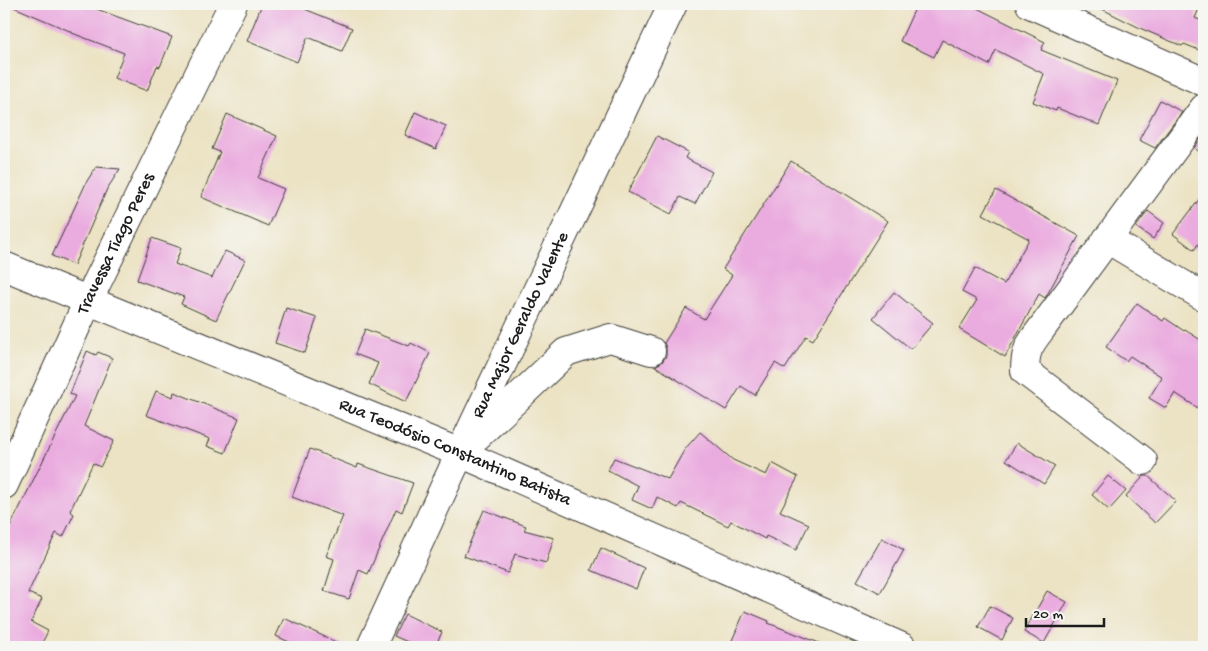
<svg xmlns="http://www.w3.org/2000/svg" width="1208" height="651" viewBox="0 0 1208 651" font-family="'Gochi Hand',sans-serif">
  <style>
    .building { fill: #eaabdf }
    .lines { fill: none; stroke-linecap: round; stroke-linejoin: round }
    .minor-casing { stroke: #3b3a35; stroke-width: 30 }
    .minor { stroke: #fff; stroke-width: 28 }
    .labels { text-anchor: middle; dominant-baseline: central; stroke-width: 4.5; stroke-linejoin: round; paint-order: stroke }
    .street-label { font-size: 18px; fill: #1c1c1c; stroke: #f6f6f2 }
  </style>
  <rect width="100%" height="100%" fill="#f6f6f2"/>
  <filter id="ink" filterUnits="userSpaceOnUse"><feTurbulence type="fractalNoise" baseFrequency=".02" numOctaves="2"/><feDisplacementMap in="SourceGraphic" scale="10" xChannelSelector="R" yChannelSelector="G"/><feConvolveMatrix kernelMatrix="1 2 1 2 8 2 1 2 1" color-interpolation-filters="sRGB"/></filter>
  <filter id="wash" filterUnits="userSpaceOnUse"><feTurbulence type="fractalNoise" baseFrequency=".0096" numOctaves="4" result="noise"/><feDisplacementMap in="SourceGraphic" scale="20" xChannelSelector="R" yChannelSelector="G"/><feGaussianBlur stdDeviation="1.12" result="paint"/><feColorMatrix in="noise" values="0 0 0 0 0 0 0 0 0 0 0 0 0 0 0 0 0 1.4 0 .05"/><feComposite in="paint" operator="in"/></filter>
  <g filter="url(#wash)">
    <rect width="100%" height="100%" fill="#ece3c4"/>
    <g id="blocks">
      <!-- building -->
      <g class="building">
        <path d="M7,4h76l89,33 -12,30 -3,-1 -10,25 -33,-13 10,-25 -52,-20v-1z"/>
        <path d="M262,4h30l60,24 -10,23 -34,-14 -11,25 -50,-21z"/>
        <path d="M917,4h52l76,38 -4,8 76,31 -18,44 -42,-17 -1,3 -23,-9 11,-28 -48,-24 -7,15 -47,-25 -8,17 -34,-16z"/>
        <path d="M1092,4h109l-6,14 9,4v30l-20,-8 -2,2 -40,-17z"/>
        <path d="M1160,100l22,12 -27,36 -16,-8z"/>
        <path d="M415,112l31,14 -10,23 -31,-14z"/>
        <path d="M227,114l50,22 -19,42 26,11 -16,37 -67,-29 19,-45 -8,-3z"/>
        <path d="M1204,134v21l-10,-7z"/>
        <path d="M657,136l31,16 -3,6 27,14 -17,32 -15,-7 -9,17 -43,-22z"/>
        <path d="M791,161l97,60 -75,119 -7,-4 -21,33 -10,-6 -20,32 -14,-9 -15,24 -71,-44 7,-4 4,-6v-8l-2,-5 22,-35 18,11 28,-44 -9,-6z"/>
        <path d="M96,167l24,2 -13,20 -33,76 -22,-9 35,-75z"/>
        <path d="M996,190l83,46 -31,57 -3,5 -6,-4 -34,63 -46,-28 18,-29 -15,-8 13,-24 29,16 25,-45 -46,-25z"/>
        <path d="M1204,193v43l-10,14 -21,-16z"/>
        <path d="M1148,211l16,12 -11,16 -17,-12z"/>
        <path d="M152,238l29,10 -6,16 37,14 13,-27 20,9 -29,60 -35,-16 3,-7 -47,-17z"/>
        <path d="M894,292l39,31 -22,26 -38,-31z"/>
        <path d="M1137,303l26,18 2,-3 19,13 1,-1 19,12v70l-29,-19 -9,15 -17,-10 13,-21 -32,-21 -4,5 -20,-14z"/>
        <path d="M286,308l31,10 -12,35 -30,-10z"/>
        <path d="M365,329l44,17 2,-3 19,10 -24,49 -37,-18 9,-21 -23,-9z"/>
        <path d="M87,351l9,4 2,-3 14,6 -28,68 30,15 -14,26 -7,-4 -23,48 4,3 -11,23 -7,-4 -28,60 14,6 -11,23 17,9 -8,16h-36v-108l71,-143 -5,-2z"/>
        <path d="M156,391l17,6 1,-5 65,26 -14,35 -18,-7 3,-7 -64,-24z"/>
        <path d="M700,432l33,28 33,15 6,-12 26,14 -18,34 29,13 -13,26 -30,-14 -1,3 -34,-18 -3,5 -47,-23 -3,5 -21,-11 -5,12 -20,-9 6,-14 -30,-16 6,-12 54,21 17,-30z"/>
        <path d="M1017,443l38,23 -11,18 -38,-24z"/>
        <path d="M310,449l47,19 1,-4 55,19 -11,29 -6,-3 -28,65 -9,-4 -10,29 -25,-8 10,-32 -8,-3 17,-40 -51,-19z"/>
        <path d="M1108,476l18,15 -17,19 -17,-15z"/>
        <path d="M1144,476h4l28,25 -21,22 -29,-27z"/>
        <path d="M484,510l42,16 -2,4 30,8 -8,25 -31,-9 -7,19 -44,-17z"/>
        <path d="M882,538l22,12 -24,43 -23,-12z"/>
        <path d="M601,548l43,20 -8,21 -45,-19z"/>
        <path d="M1047,591l20,11 -23,41 -20,-11z"/>
        <path d="M990,606l23,12 -11,22 -24,-13z"/>
        <path d="M745,611l24,10 -1,2 59,23 -1,1h-97z"/>
        <path d="M405,614l37,18 -7,15h-16l-25,-11z"/>
        <path d="M284,618l63,29h-47l-24,-11z"/>
      </g>
    </g>
  </g>
  <g filter="url(#ink)">
    <use href="#blocks" fill-opacity="0" stroke="#3b3a35" stroke-width="1"/>
    <g class="lines">
      <!-- minor casing -->
      <g class="minor-casing">
        <g id="minor">
          <path d="M1030,4l174,78"/>
          <path d="M1107,239l97,58"/>
          <path id="s1" d="M4,266l456,187 442,194"/>
          <path d="M472,441l94,-89 44,-14 41,13"/>
          <path d="M1143,461l-118,-90c0,-24 6,-28 20,-47l159,-216"/>
          <path id="s2" d="M4,485l84,-184 145,-297"/>
          <path id="s3" d="M371,647l89,-194 213,-449"/>
        </g>
      </g>
      <!-- minor -->
      <use href="#minor" class="minor"/>
    </g>
  </g>
  <g class="labels">
    <!-- street labels -->
    <g class="street-label">
      <text stroke="none"><textPath href="#s2" startOffset="266">Travessa Tiago Peres</textPath></text>
      <text stroke="none"><textPath href="#s3" startOffset="355">Rua Major Geraldo Valente</textPath></text>
      <text stroke="none"><textPath href="#s1" startOffset="488">Rua Teodósio Constantino Batista</textPath></text>
    </g>
  </g>
  <!-- margin -->
  <rect width="1208" height="651" fill="none" stroke="#f6f6f2" stroke-width="20"/>
  <!-- scale -->
  <path d="M1026 618v8h78v-8" fill="none" stroke="#1c1c1c" stroke-width="2.5"/>
  <text x="1033" y="618" font-size="15" fill="#1c1c1c" stroke="#f6f6f2" stroke-width="4" paint-order="stroke">20 m</text>
</svg>
